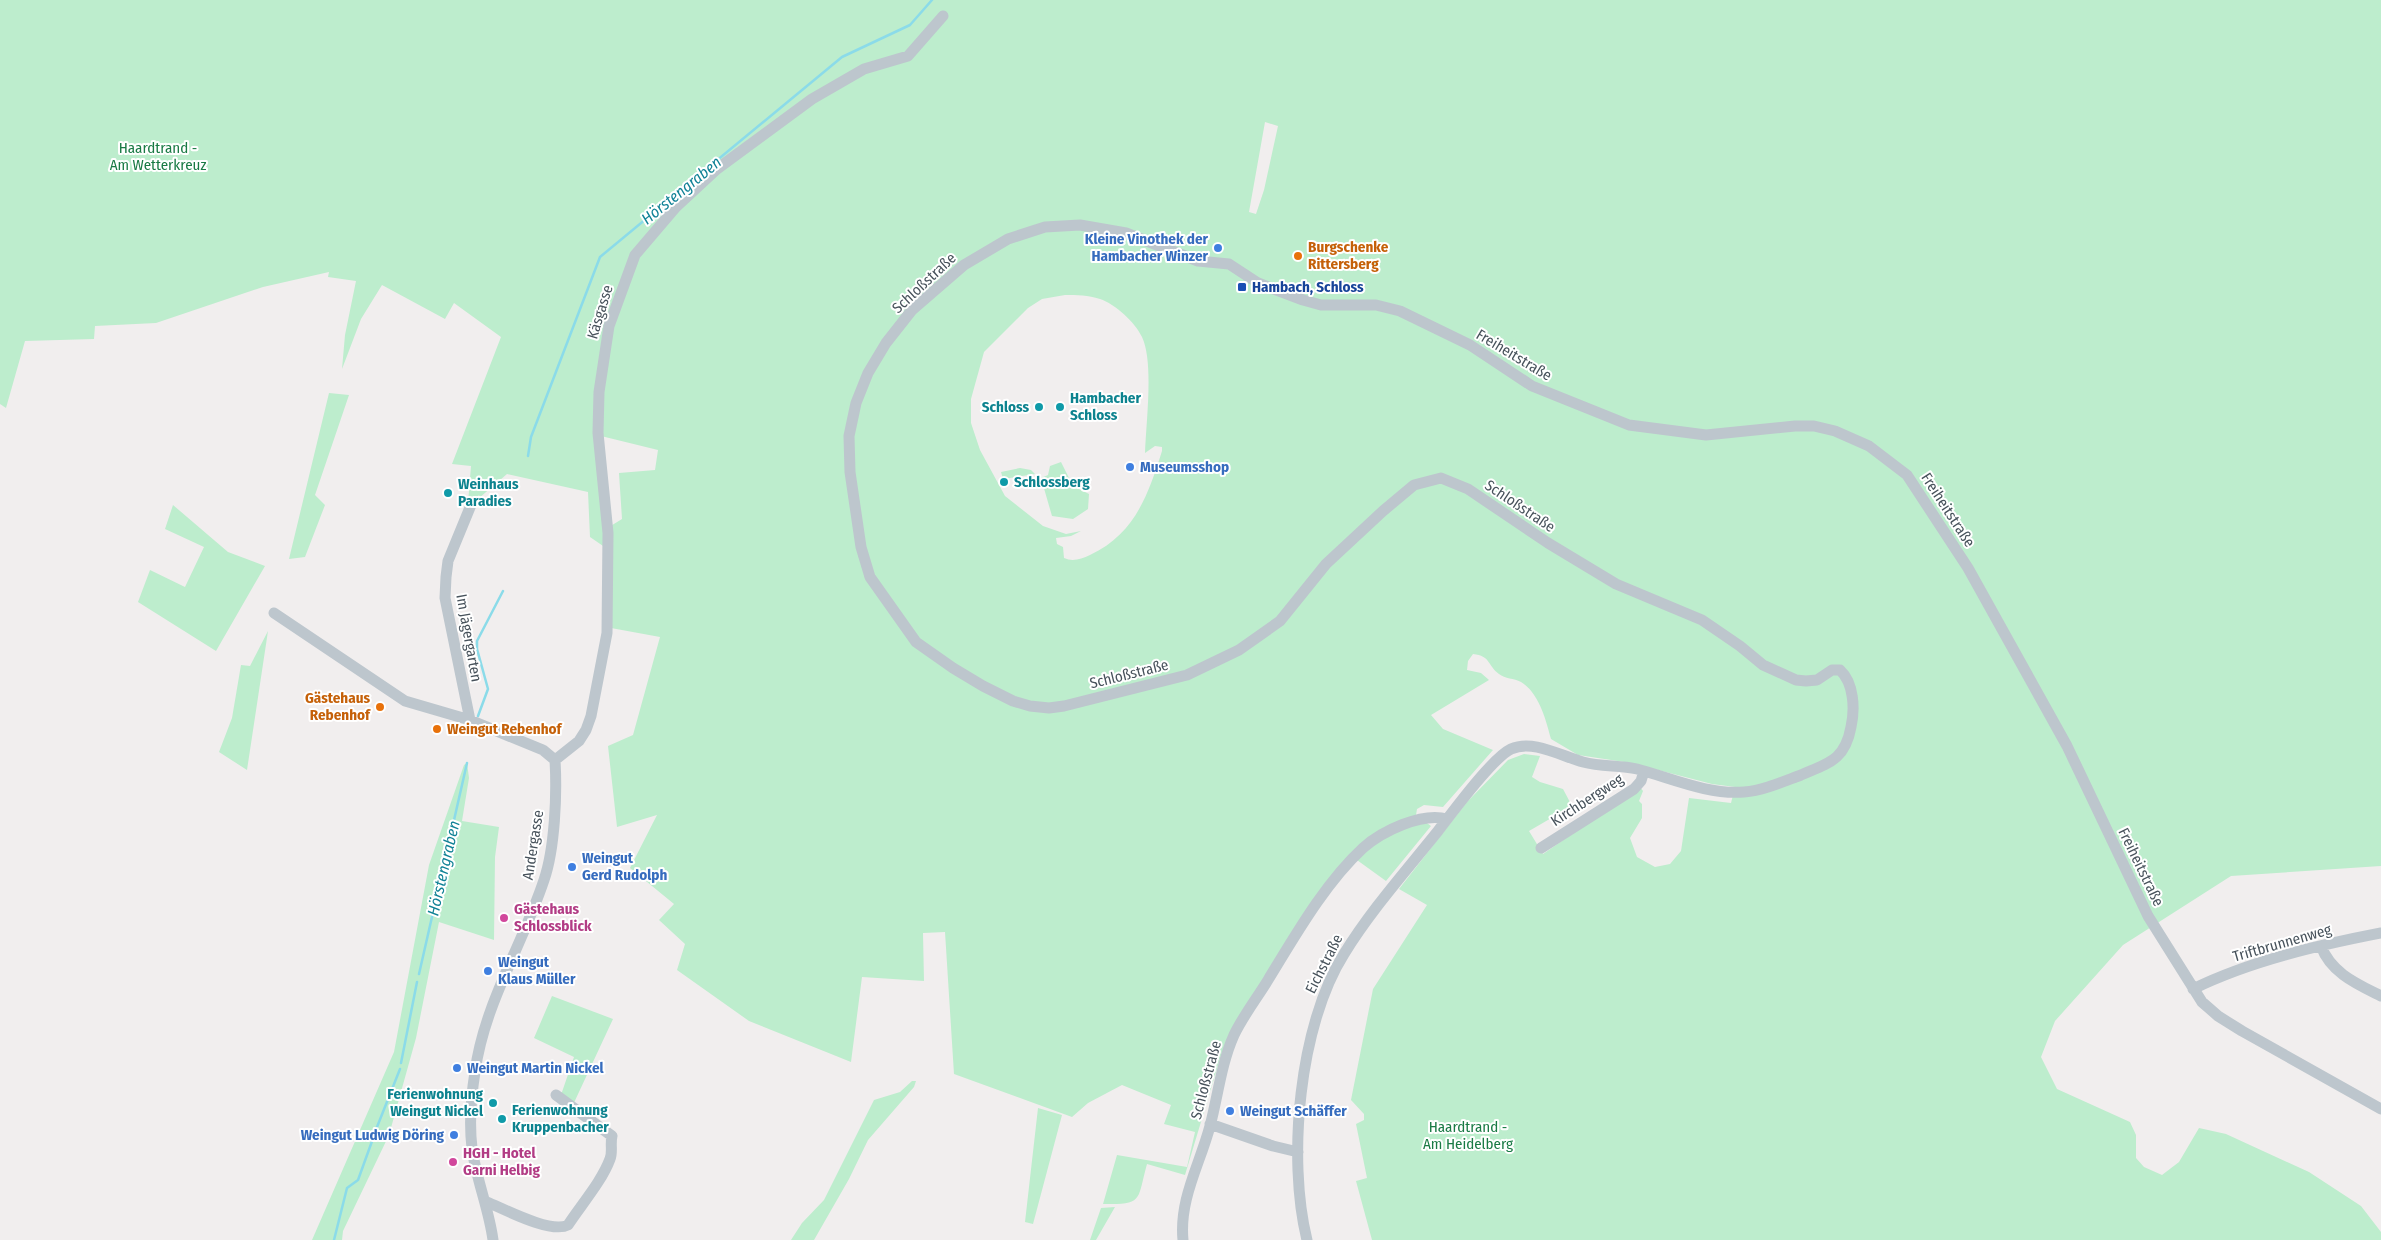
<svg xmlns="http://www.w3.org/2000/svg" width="2381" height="1240" viewBox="0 0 2381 1240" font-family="'Fira Sans Condensed',sans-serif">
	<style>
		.green { fill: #bdedcd; fill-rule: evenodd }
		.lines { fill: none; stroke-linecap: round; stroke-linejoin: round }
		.stream { stroke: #8bdbe9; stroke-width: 2.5 }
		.minor { stroke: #bdc6cd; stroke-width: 11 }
		.shop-dot { fill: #3f7fe0; stroke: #fff; stroke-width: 2 }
		.food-dot { fill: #e8710a; stroke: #fff; stroke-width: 2 }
		.transit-dot { fill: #1a4fb4; stroke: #fff; stroke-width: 2 }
		.culture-dot { fill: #0f9aa8; stroke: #fff; stroke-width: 2 }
		.hotel-dot { fill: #d1479c; stroke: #fff; stroke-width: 2 }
		.labels { text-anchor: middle; stroke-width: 4; stroke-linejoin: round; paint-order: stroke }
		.park-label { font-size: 15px; fill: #197a44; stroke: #fff }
		.shop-label { font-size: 15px; font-weight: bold; fill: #366cbe; stroke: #fff; text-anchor: start }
		.food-label { font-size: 15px; font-weight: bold; fill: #c56008; stroke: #fff; text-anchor: start }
		.street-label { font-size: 15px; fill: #47525b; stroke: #fff }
		.transit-label { font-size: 15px; font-weight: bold; fill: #164399; stroke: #fff; text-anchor: start }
		.culture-label { font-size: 15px; font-weight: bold; fill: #0d838f; stroke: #fff; text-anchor: start }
		.hotel-label { font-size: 15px; font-weight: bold; fill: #b23c85; stroke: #fff; text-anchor: start }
		.water-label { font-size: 16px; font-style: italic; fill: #108296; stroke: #fff }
	</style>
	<rect width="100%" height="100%" fill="#f1eeee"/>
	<path class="green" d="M0 0H2381V866L2231 876 2123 945 2055 1021 2041 1057 2057 1089 2130 1122 2136 1135V1158L2144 1167 2162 1175 2179 1162 2199 1128 2226 1134 2309 1172 2361 1206 2381 1232V1240H1372L1356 1181 1367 1178 1356 1124 1364 1120V1114L1351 1100 1373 989 1427 905 1399 889 1467 802 1508 760 1524 754 1540 756 1532 777 1540 782 1563 789 1572 806 1529 831 1543 854 1640 787 1643 791 1639 801 1642 804V818L1630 838 1637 857 1655 867 1670 864 1681 851 1689 798 1731 803 1735 787 1712 784 1631 763 1578 755 1551 739C1546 720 1539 693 1521 682 1514 678 1505 679 1499 674 1487 665 1491 656 1473 654L1468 661 1467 670 1481 673 1489 680 1431 715 1443 729 1493 750 1443 807 1424 805 1417 809 1416 815 1431 826 1386 881 1350 855 1222 1052 1185 1175 1147 1164C1137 1200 1144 1205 1103 1204L1117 1155 1187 1167 1195 1132 1164 1124 1171 1105 1122 1085 1088 1103 1072 1117 954 1074 945 932 923 933 924 981 862 977 851 1062 749 1021 677 970 685 944 659 920 674 904 630 868 657 815 617 827 608 746 633 735 660 637 611 628 609 527 622 519 619 473 655 470 658 450 601 436 598 371 606 548 590 537 588 492 507 474 471 505 468 503 471 466 452 464 501 337 454 303 445 319 382 285 361 319 342 369 345 335 356 281 328 277 329 272 263 287 156 323 95 326 94 339 25 341 6 408 0 404ZM1265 122 1278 126 1264 190 1256 214 1249 212ZM1065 295C1077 295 1088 295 1100 299 1115 304 1135 322 1142 337 1154 362 1146 423 1145 453L1155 446 1162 447V451C1148 495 1135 534 1090 555 1081 559 1073 562 1064 558L1063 547 1057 544 1056 538 1071 536 1081 531 1066 534 1043 526 1005 496 980 450 971 423V399L984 352 1028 308 1042 299Z
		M329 393 349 395 315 495 325 505 305 557 289 559Z
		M1061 462 1073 486 1089 494 1088 509 1073 519 1052 516 1041 478 1048 475 1050 466Z
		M1020 468 1031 470 1035 474 1003 479 1001 472Z
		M173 505 228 552 265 566 216 651 138 602 150 570 185 587 204 547 165 529Z
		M268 631 247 770 219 752 232 718 241 665 250 666Z
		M467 763 469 778 462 821 499 827 495 857 494 940 439 922 416 1038 389 1135 343 1231 342 1240H312L394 1052 429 865 464 765Z
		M552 996 613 1019 572 1107 556 1097 562 1092 574 1057 534 1038Z
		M912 1081H916L914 1087 868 1140 849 1179 814 1240H791L802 1223 824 1200 874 1100 900 1092Z
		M1038 1108 1062 1115 1033 1224 1025 1222Z
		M1115 1207 1096 1240H1090L1101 1208Z"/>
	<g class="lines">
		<path class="stream" d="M528 456 531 437 600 257 842 57 910 25 932 0
			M478 716 488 689 477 649V641L503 591
			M419 974 467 763
			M401 1063 417 982
			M377 1127 400 1069
			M334 1240 347 1188 358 1180 375 1133"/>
		<path class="minor" d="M274 613 405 701 470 720 543 750 555 760C557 794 555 848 544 880 523 944 484 1004 475 1072 471 1097 469 1123 472 1148 476 1179 489 1209 493 1240
			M470 720 445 598 446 577 448 561 471 505
			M555 760 579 741 586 730 591 716 607 633 608 533 598 433 599 392 609 326 635 255 676 207 717 169 812 99 864 69 908 56 943 16
			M1541 848 1634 789 1641 781 1644 771
			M2321 946C2331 973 2357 984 2381 996
			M2193 989C2250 961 2319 945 2381 933
			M1210 1124 1273 1146 1298 1152
			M487 1202C504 1209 551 1234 568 1225 581 1205 602 1181 610 1159 613 1152 610 1144 612 1136L556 1095
			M1183 1240C1179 1199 1200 1164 1210 1126 1218 1096 1221 1064 1234 1035 1243 1016 1257 998 1268 980 1295 936 1325 883 1363 848 1382 831 1422 812 1447 819
			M1307 1240C1287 1159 1299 1025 1344 954 1371 910 1406 871 1438 831 1452 813 1492 758 1511 749 1533 739 1561 756 1583 762 1601 767 1619 765 1637 769 1671 778 1708 795 1744 792 1764 790 1782 782 1801 775 1829 763 1845 760 1851 727 1855 709 1854 683 1840 670H1832L1817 680 1806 681 1796 680 1763 665 1740 646 1702 620 1616 584 1548 543 1468 489 1441 478 1414 485 1383 511 1326 564 1280 621 1239 650 1187 675 1064 706 1049 708 1030 706 1013 701 983 686 953 668 916 642 870 577 861 547 850 472 849 436 856 403 868 373 886 343 912 310 964 265 1008 239 1045 227 1080 225 1126 233 1198 261 1229 264 1258 283 1303 300 1321 305H1376L1400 311 1470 345 1532 386 1629 425 1706 435 1795 426H1814L1835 431 1869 446 1907 475 1968 568 2067 746 2148 916 2202 1002 2218 1016 2242 1031 2381 1109"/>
	</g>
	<g class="shop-dot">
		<circle cx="1218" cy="248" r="5"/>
		<circle cx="1130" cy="467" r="5"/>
		<circle cx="572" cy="867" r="5"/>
		<circle cx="488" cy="971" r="5"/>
		<circle cx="457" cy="1068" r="5"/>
		<circle cx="1230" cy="1111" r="5"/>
		<circle cx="454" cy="1135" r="5"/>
	</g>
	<g class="food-dot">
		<circle cx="1298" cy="256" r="5"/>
		<circle cx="380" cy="707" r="5"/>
		<circle cx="437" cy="729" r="5"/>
	</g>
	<rect class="transit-dot" x="1237" y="282" width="10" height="10" rx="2.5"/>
	<g class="culture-dot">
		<circle cx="1039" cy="407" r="5"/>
		<circle cx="1060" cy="407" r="5"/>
		<circle cx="1004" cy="482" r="5"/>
		<circle cx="448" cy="493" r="5"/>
		<circle cx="493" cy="1103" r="5"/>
		<circle cx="502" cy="1119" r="5"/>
	</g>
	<g class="hotel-dot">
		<circle cx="504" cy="918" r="5"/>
		<circle cx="453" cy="1162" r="5"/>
	</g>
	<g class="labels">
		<g class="park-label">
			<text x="158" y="153">Haardtrand -<tspan x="158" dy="17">Am Wetterkreuz</tspan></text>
			<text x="1468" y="1132">Haardtrand -<tspan x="1468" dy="17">Am Heidelberg</tspan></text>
		</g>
		<g class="shop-label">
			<text x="1208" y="244" text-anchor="end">Kleine Vinothek der<tspan x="1208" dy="17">Hambacher Winzer</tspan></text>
			<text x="1140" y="472">Museumsshop</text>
			<text x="582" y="863">Weingut<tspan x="582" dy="17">Gerd Rudolph</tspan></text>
			<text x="498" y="967">Weingut<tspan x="498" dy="17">Klaus Müller</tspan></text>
			<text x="467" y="1073">Weingut Martin Nickel</text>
			<text x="1240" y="1116">Weingut Schäffer</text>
			<text x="444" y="1140" text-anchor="end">Weingut Ludwig Döring</text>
		</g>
		<g class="food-label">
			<text x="1308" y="252">Burgschenke<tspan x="1308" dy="17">Rittersberg</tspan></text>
			<text x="370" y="703" text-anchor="end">Gästehaus<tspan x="370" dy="17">Rebenhof</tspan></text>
			<text x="447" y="734">Weingut Rebenhof</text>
		</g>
		<g class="street-label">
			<text transform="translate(924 283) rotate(-43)" y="5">Schloßstraße</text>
			<text transform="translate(600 312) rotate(-73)" y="5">Käsgasse</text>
			<text transform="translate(1514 355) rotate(31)" y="5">Freiheitstraße</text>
			<text transform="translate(1520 506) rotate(34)" y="5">Schloßstraße</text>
			<text transform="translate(1948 510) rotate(57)" y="5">Freiheitstraße</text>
			<text transform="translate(469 638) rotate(80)" y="5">Im Jägergarten</text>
			<text transform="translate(1129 674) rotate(-14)" y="5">Schloßstraße</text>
			<text transform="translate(1587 800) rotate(-33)" y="5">Kirchbergweg</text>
			<text transform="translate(533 845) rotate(-81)" y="5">Andergasse</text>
			<text transform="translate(2141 867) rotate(64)" y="5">Freiheitstraße</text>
			<text transform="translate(2282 943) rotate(-16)" y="5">Triftbrunnenweg</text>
			<text transform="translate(1324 964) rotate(-63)" y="5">Eichstraße</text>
			<text transform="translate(1206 1080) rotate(-75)" y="5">Schloßstraße</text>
		</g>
		<g class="transit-label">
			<text x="1252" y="292">Hambach, Schloss</text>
		</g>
		<g class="culture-label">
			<text x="1070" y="403">Hambacher<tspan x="1070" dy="17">Schloss</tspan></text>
			<text x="1029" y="412" text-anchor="end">Schloss</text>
			<text x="1014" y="487">Schlossberg</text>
			<text x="458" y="489">Weinhaus<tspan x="458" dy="17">Paradies</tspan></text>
			<text x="483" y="1099" text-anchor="end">Ferienwohnung<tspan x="483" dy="17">Weingut Nickel</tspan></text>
			<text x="512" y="1115">Ferienwohnung<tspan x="512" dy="17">Kruppenbacher</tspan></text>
		</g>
		<g class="hotel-label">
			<text x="514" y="914">Gästehaus<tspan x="514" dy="17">Schlossblick</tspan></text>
			<text x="463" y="1158">HGH - Hotel<tspan x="463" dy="17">Garni Helbig</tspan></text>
		</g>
		<g class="water-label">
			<text transform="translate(681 190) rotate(-39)" y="6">Hörstengraben</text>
			<text transform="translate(443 868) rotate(-77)" y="6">Hörstengraben</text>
		</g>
	</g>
</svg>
